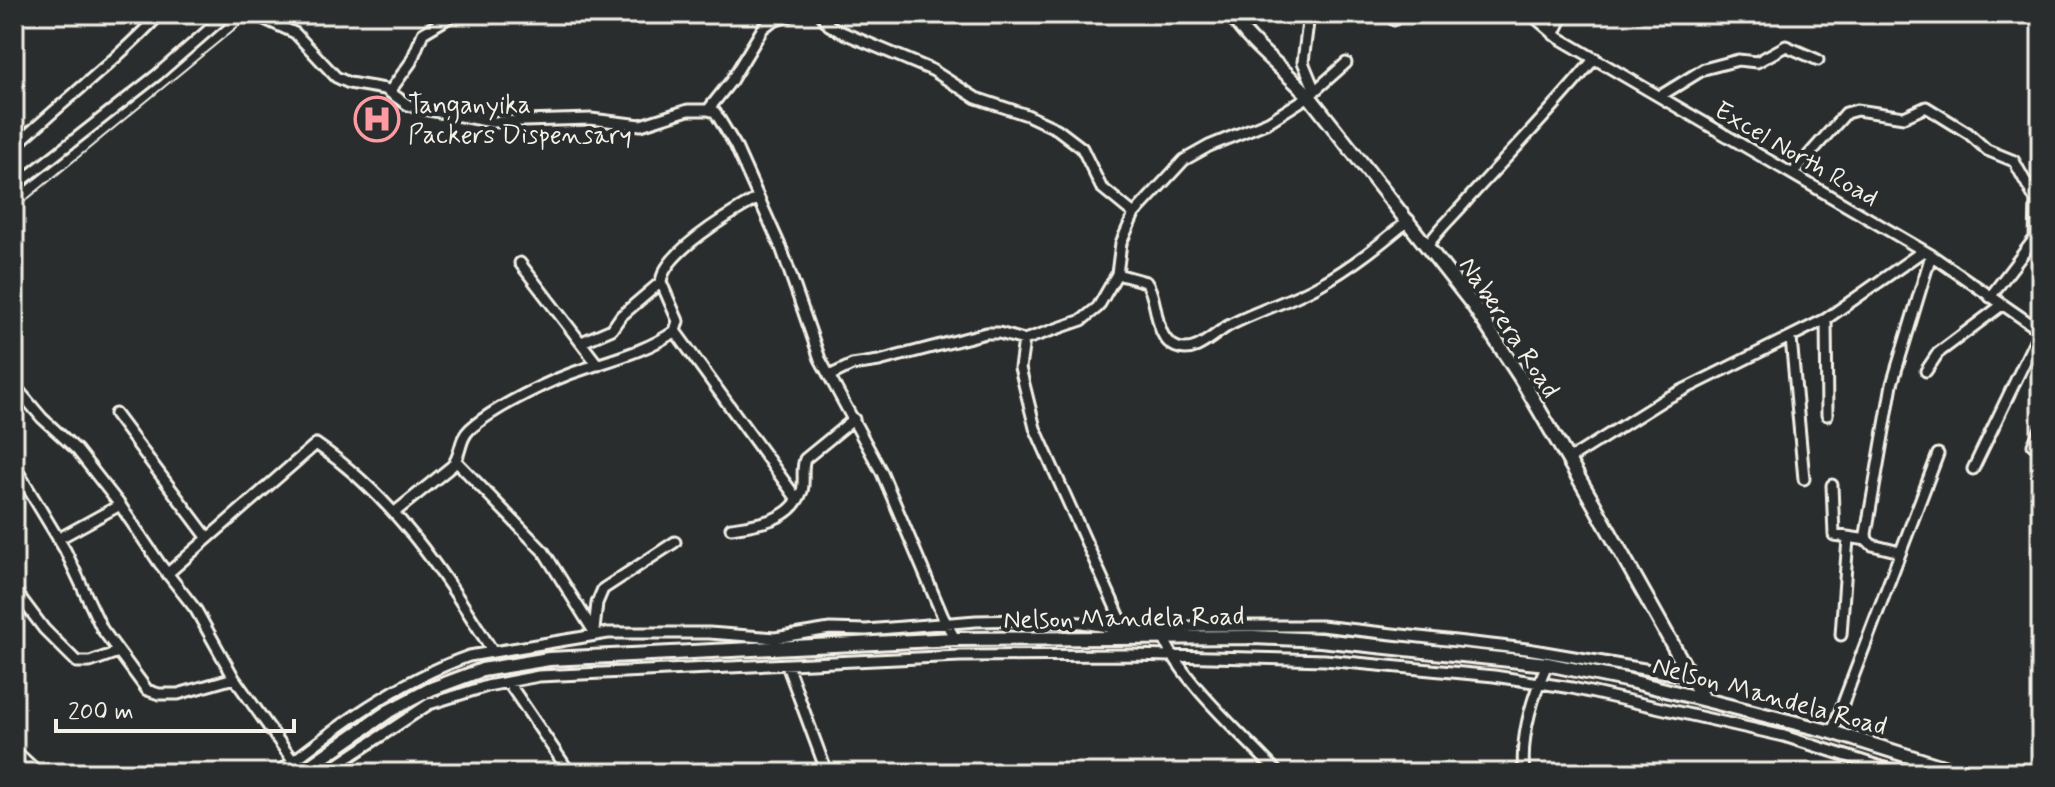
<svg xmlns="http://www.w3.org/2000/svg" width="2055" height="787" viewBox="0 0 2055 787" font-family="Mynerve,sans-serif">
	<style>
		.lines { fill: none; stroke-linecap: round; stroke-linejoin: round }
		.street-casing { stroke: #f4f1e8; stroke-width: 15 }
		.secondary-casing { stroke: #f4f1e8; stroke-width: 18 }
		.street { stroke: #2a2d2e; stroke-width: 9 }
		.secondary { stroke: #2a2d2e; stroke-width: 12 }
		.rail { stroke: #f4f1e8; stroke-width: 2 }
		.labels { text-anchor: middle; stroke-width: 8; stroke-linejoin: round; paint-order: stroke }
		.poi-label { font-size: 26px; fill: #f4f1e8; stroke: #2a2d2e; text-anchor: start }
		.street-label { font-size: 26px; fill: #f4f1e8; stroke: #2a2d2e }
	</style>
	<rect width="100%" height="100%" fill="#2a2d2e"/>
	<filter id="ink" filterUnits="userSpaceOnUse"><feTurbulence type="fractalNoise" baseFrequency=".0125" numOctaves="2"/><feDisplacementMap in="SourceGraphic" scale="16" xChannelSelector="R" yChannelSelector="G"/><feConvolveMatrix kernelMatrix="1 2 1 2 8 2 1 2 1" color-interpolation-filters="sRGB"/></filter>
	<g filter="url(#ink)">
		<g class="lines">
			<g class="street-casing">
				<path id="street" d="M253 14 295 33 336 77 349 83 385 89 408 105 417 108 492 122 591 119 641 125 688 110H708L715 112 735 145 782 250 820 359 882 473 943 617 955 639
					M821 14 829 25 839 31 932 70 976 98 1027 115 1057 129 1082 148 1101 187 1134 214
					M1309 14 1303 62 1315 91
					M1531 14 1559 38 1931 255 2041 331
					M1394 20 1399 14
					M1554 35 1564 14
					M390 91 411 62 423 33 455 14
					M1660 96 1704 69 1738 60 1757 62 1786 46 1818 60
					M708 110 731 81 763 28 771 22 795 14
					M14 147C62 102 115 62 160 14
					M1792 174 1846 113 1857 110 1904 117 1926 107 1968 133 1987 150 2014 161 2036 201 2035 238 1990 297
					M14 187 157 75 227 14
					M1428 245C1441 226 1455 215 1469 198 1511 152 1555 107 1595 58
					M520 263 598 365
					M1117 274 1146 282C1159 299 1153 338 1176 347 1196 356 1214 333 1230 325 1259 310 1291 301 1319 285 1352 267 1380 244 1409 220
					M1826 319 1827 415
					M675 331 797 499
					M1791 338 1804 479
					M582 342 612 329 621 316 661 282
					M1926 371 1938 353 2002 305
					M829 376 852 365 879 361 986 333H999L1024 340
					M14 385 42 418 77 450 120 505 160 564 196 610 234 678 293 761
					M115 414 207 537
					M2033 445 2041 428
					M1568 460 1665 399 1826 319 1923 251
					M456 461 544 552 596 635
					M14 465 65 550 102 629 147 690 159 694H178L234 678
					M1973 469 2040 330
					M1832 485 1834 535 1867 540
					M395 512 452 466C462 455 458 440 470 429 495 407 552 379 584 369 614 359 649 350 675 331L678 321 661 282C664 252 733 212 758 198
					M731 528C758 524 791 521 802 491 805 481 801 470 805 459L854 419
					M58 539 120 505
					M1900 552 1872 545 1867 540 1866 534 1892 384 1931 255
					M167 574 316 444C394 497 444 573 493 652
					M14 589 44 629 77 662H90L118 652
					M594 630 597 603 603 589 675 542
					M1126 631 1035 428 1020 368 1024 340 1082 320 1098 307 1117 274 1121 243 1134 214 1184 160 1209 146 1268 122 1309 96 1346 63
					M1841 635 1848 538
					M1164 639C1185 685 1243 735 1278 773
					M787 665 827 773
					M508 682 570 773
					M1832 732 1938 454
					M14 750 39 773
					M278 773C338 726 396 682 469 656L608 633H709L775 638 830 629 866 630 976 621 1028 620 1082 623 1138 632 1201 626H1321L1527 649 1691 677
					M325 773 429 704 487 686 539 676 960 656 1131 655 1325 660 1494 676 1572 688 1784 736 1900 773
					M1524 773C1520 736 1532 698 1547 664"/>
			</g>
			<g class="secondary-casing">
				<path id="secondary" d="M1231 14C1251 47 1284 68 1309 96L1473 305 1520 377 1595 506 1703 699
					M300 773 389 711 431 689 482 670 549 659 955 639 1253 637 1320 640 1547 664 1630 681 1832 732 1962 773"/>
			</g>
			<use href="#street" class="street"/>
			<use href="#secondary" class="secondary"/>
			<path class="rail" d="M14 210 253 14"/>
		</g>
	</g>
	<defs>
		<g id="hospital-ring" transform="scale(2.3)"><circle r="9.5" fill="#2a2d2e" stroke="#ff9aa2" stroke-width="1.5"/><path d="M-5-5h3v3.5h4V-5h3V5h-3V1.5h-4V5h-3Z" fill="#ff9aa2"/></g>
	</defs>
	<g fill-rule="evenodd">
		<use href="#hospital-ring" x="377" y="119"/>
	</g>
	<g class="labels">
		<g class="poi-label">
			<text x="408" y="113">Tanganyika<tspan x="408" dy="30">Packers Dispensary</tspan></text>
		</g>
		<g class="street-label">
			<text transform="translate(1797 153) rotate(30)" y="9">Excel North Road</text>
			<text transform="translate(1510 327) rotate(57)" y="9">Naberera Road</text>
			<text transform="translate(1124 617) rotate(-1)" y="9">Nelson Mandela Road</text>
			<text transform="translate(1770 695) rotate(15)" y="9">Nelson Mandela Road</text>
		</g>
	</g>
	<rect width="2055" height="787" fill="none" stroke="#2a2d2e" stroke-width="48"/>
	<rect x="24" y="24" width="2007" height="739" fill="none" stroke="#f4f1e8" stroke-width="3" filter="url(#ink)"/>
	<path d="M56 719v12h238v-12" fill="none" stroke="#f4f1e8" stroke-width="4"/>
	<text x="68" y="719" font-size="24" fill="#f4f1e8" stroke="#2a2d2e" stroke-width="6" paint-order="stroke">200 m</text>
</svg>
